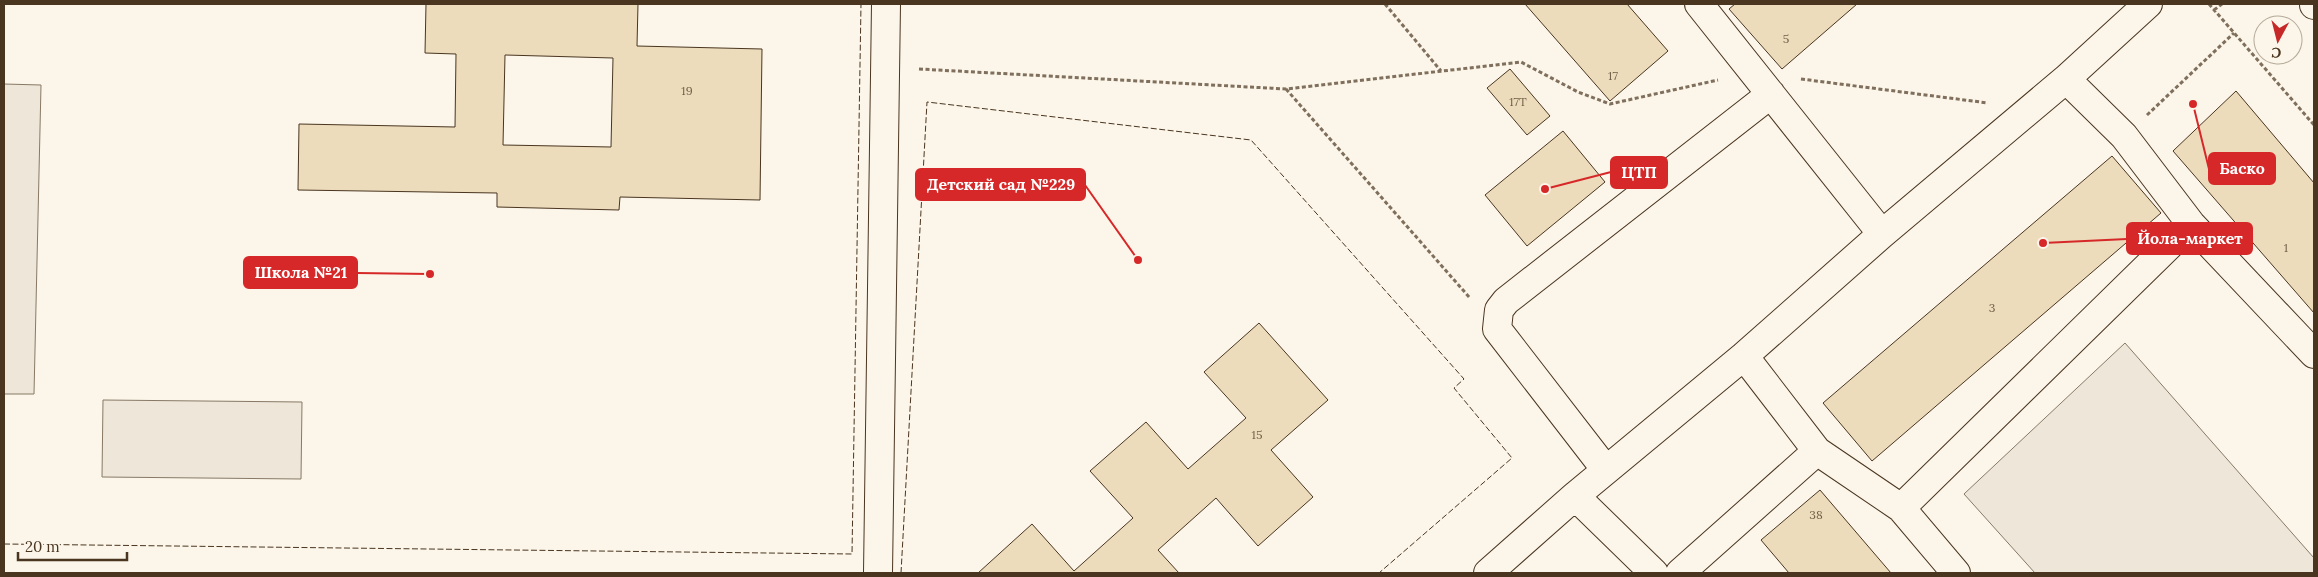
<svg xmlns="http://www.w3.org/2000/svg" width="2318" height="577" viewBox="0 0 2318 577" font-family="Lora,serif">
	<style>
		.green { fill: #ede6d9; stroke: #887966 }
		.building { fill: #ecdcbc; stroke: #4a3520; fill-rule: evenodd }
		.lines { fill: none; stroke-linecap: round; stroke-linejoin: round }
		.minor-casing { stroke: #4a3520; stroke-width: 30 }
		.major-casing { stroke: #4a3520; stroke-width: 30 }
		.path { stroke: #7f6f5c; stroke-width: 3; stroke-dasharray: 4 2.5; stroke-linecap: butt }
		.minor { stroke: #fbf6e9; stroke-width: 28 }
		.major { stroke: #fbf6e9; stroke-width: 28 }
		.fence { stroke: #4a3520; stroke-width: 1; stroke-dasharray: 6 2.5; stroke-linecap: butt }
		.labels { text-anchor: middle; stroke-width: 4; stroke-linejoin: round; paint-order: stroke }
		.number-label { font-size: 12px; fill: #725f47 }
		.leader { fill: none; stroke: #d62828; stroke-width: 2 }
		.callout-dot { fill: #d62828; stroke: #fbf6e9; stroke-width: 2 }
		.callout { fill: #d62828; stroke: #d62828; stroke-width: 2 }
		.callout-label { font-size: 16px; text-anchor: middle; font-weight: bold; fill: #fff }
	</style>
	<rect width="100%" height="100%" fill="#fbf6e9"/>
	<path class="green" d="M4 84 41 85 34 394H4Z
		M2125 343 2314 558V573H2035L1964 494Z
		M103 400 302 402 301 479 102 477Z"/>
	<path class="building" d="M426 4H638L637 46 762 49 760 200 620 197 619 210 497 207V193L298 190 299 124 455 127 456 54 425 53ZM505 55 613 58 611 147 503 145Z
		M1525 4H1627L1668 51 1610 101Z
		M1735 4H1857L1782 69 1729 9Z
		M1510 69 1550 116 1527 135 1487 88Z
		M2236 91 2314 183V313L2173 151Z
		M1563 131 1605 182 1527 246 1485 195Z
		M2112 156 2161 213 1872 461 1823 403Z
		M1259 323 1328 400 1271 450 1313 497 1258 546 1216 498 1158 550 1179 573H978L1032 524 1074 571 1133 518 1090 471 1146 422 1188 469 1246 418 1204 372Z
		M1820 490 1891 573H1789L1761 540Z"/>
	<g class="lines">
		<g class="minor-casing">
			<path id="minor" d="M1699 4 1882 234
				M2066 79 2124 136 2191 224 2314 354
				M1744 356 1817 451 1901 508
				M1606 470 1497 329 1499 310 1506 301 1771 94
				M1575 496 1654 573
				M878 573 886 4
				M1488 573 1575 496 1744 356 1882 234 2066 79 2148 4
				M1680 573 1817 451
				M1956 573 1901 508 2191 224"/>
		</g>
		<g class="major-casing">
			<path id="major" d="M2314 4V5"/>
		</g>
		<path class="path" d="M1385 4 1441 71
			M2209 4 2314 125
			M2214 10 2222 4
			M919 69 1286 89 1521 62 1578 92 1610 104 1718 80
			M1801 79 1988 103
			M1286 89 1470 298
			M2147 115 2234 33"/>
		<use href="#minor" class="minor"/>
		<use href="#major" class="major"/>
		<path class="fence" d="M4 544 852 554 861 4
			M901 573 927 102 1251 140 1464 379 1454 388 1512 458 1379 573"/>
	</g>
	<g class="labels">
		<g class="number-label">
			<text x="1786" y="43">5</text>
			<text x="1613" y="80">17</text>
			<text x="687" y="95">19</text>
			<text x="1518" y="106">17Т</text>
			<text x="2286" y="252">1</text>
			<text x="1992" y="312">3</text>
			<text x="1257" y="439">15</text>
			<text x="1816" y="519">38</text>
		</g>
	</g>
	<path class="leader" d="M2193 104L2209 169M1545 189L1611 172M1138 260L1085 185M2043 243L2127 239M430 274L357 273"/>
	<g class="callout-dot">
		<circle cx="2193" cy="104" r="5"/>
		<circle cx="1545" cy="189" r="5"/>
		<circle cx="1138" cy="260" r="5"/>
		<circle cx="2043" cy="243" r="5"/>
		<circle cx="430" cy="274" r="5"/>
	</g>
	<g class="callout">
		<rect x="2209" y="153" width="66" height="31" rx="5"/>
		<rect x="1611" y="157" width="56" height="31" rx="5"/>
		<rect x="916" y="169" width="169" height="31" rx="5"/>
		<rect x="2127" y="223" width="125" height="31" rx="5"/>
		<rect x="244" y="257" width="113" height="31" rx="5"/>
	</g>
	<g class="callout-label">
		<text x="2242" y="174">Баско</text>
		<text x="1639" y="178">ЦТП</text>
		<text x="1001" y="190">Детский сад №229</text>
		<text x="2190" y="244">Йола-маркет</text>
		<text x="301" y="278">Школа №21</text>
	</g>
	<rect width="2318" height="577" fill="none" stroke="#4a3520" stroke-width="10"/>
	<g transform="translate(2278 40) rotate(187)"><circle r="24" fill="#fbf6e9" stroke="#b4a999"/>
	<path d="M0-4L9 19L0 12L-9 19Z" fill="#c62828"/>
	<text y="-8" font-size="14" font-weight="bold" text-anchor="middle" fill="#4a3520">С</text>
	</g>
	<path d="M18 552v8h109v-8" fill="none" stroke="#4a3520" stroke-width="2.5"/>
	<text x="25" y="552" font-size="15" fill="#4a3520" stroke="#fbf6e9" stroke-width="4" paint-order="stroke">20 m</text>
</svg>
